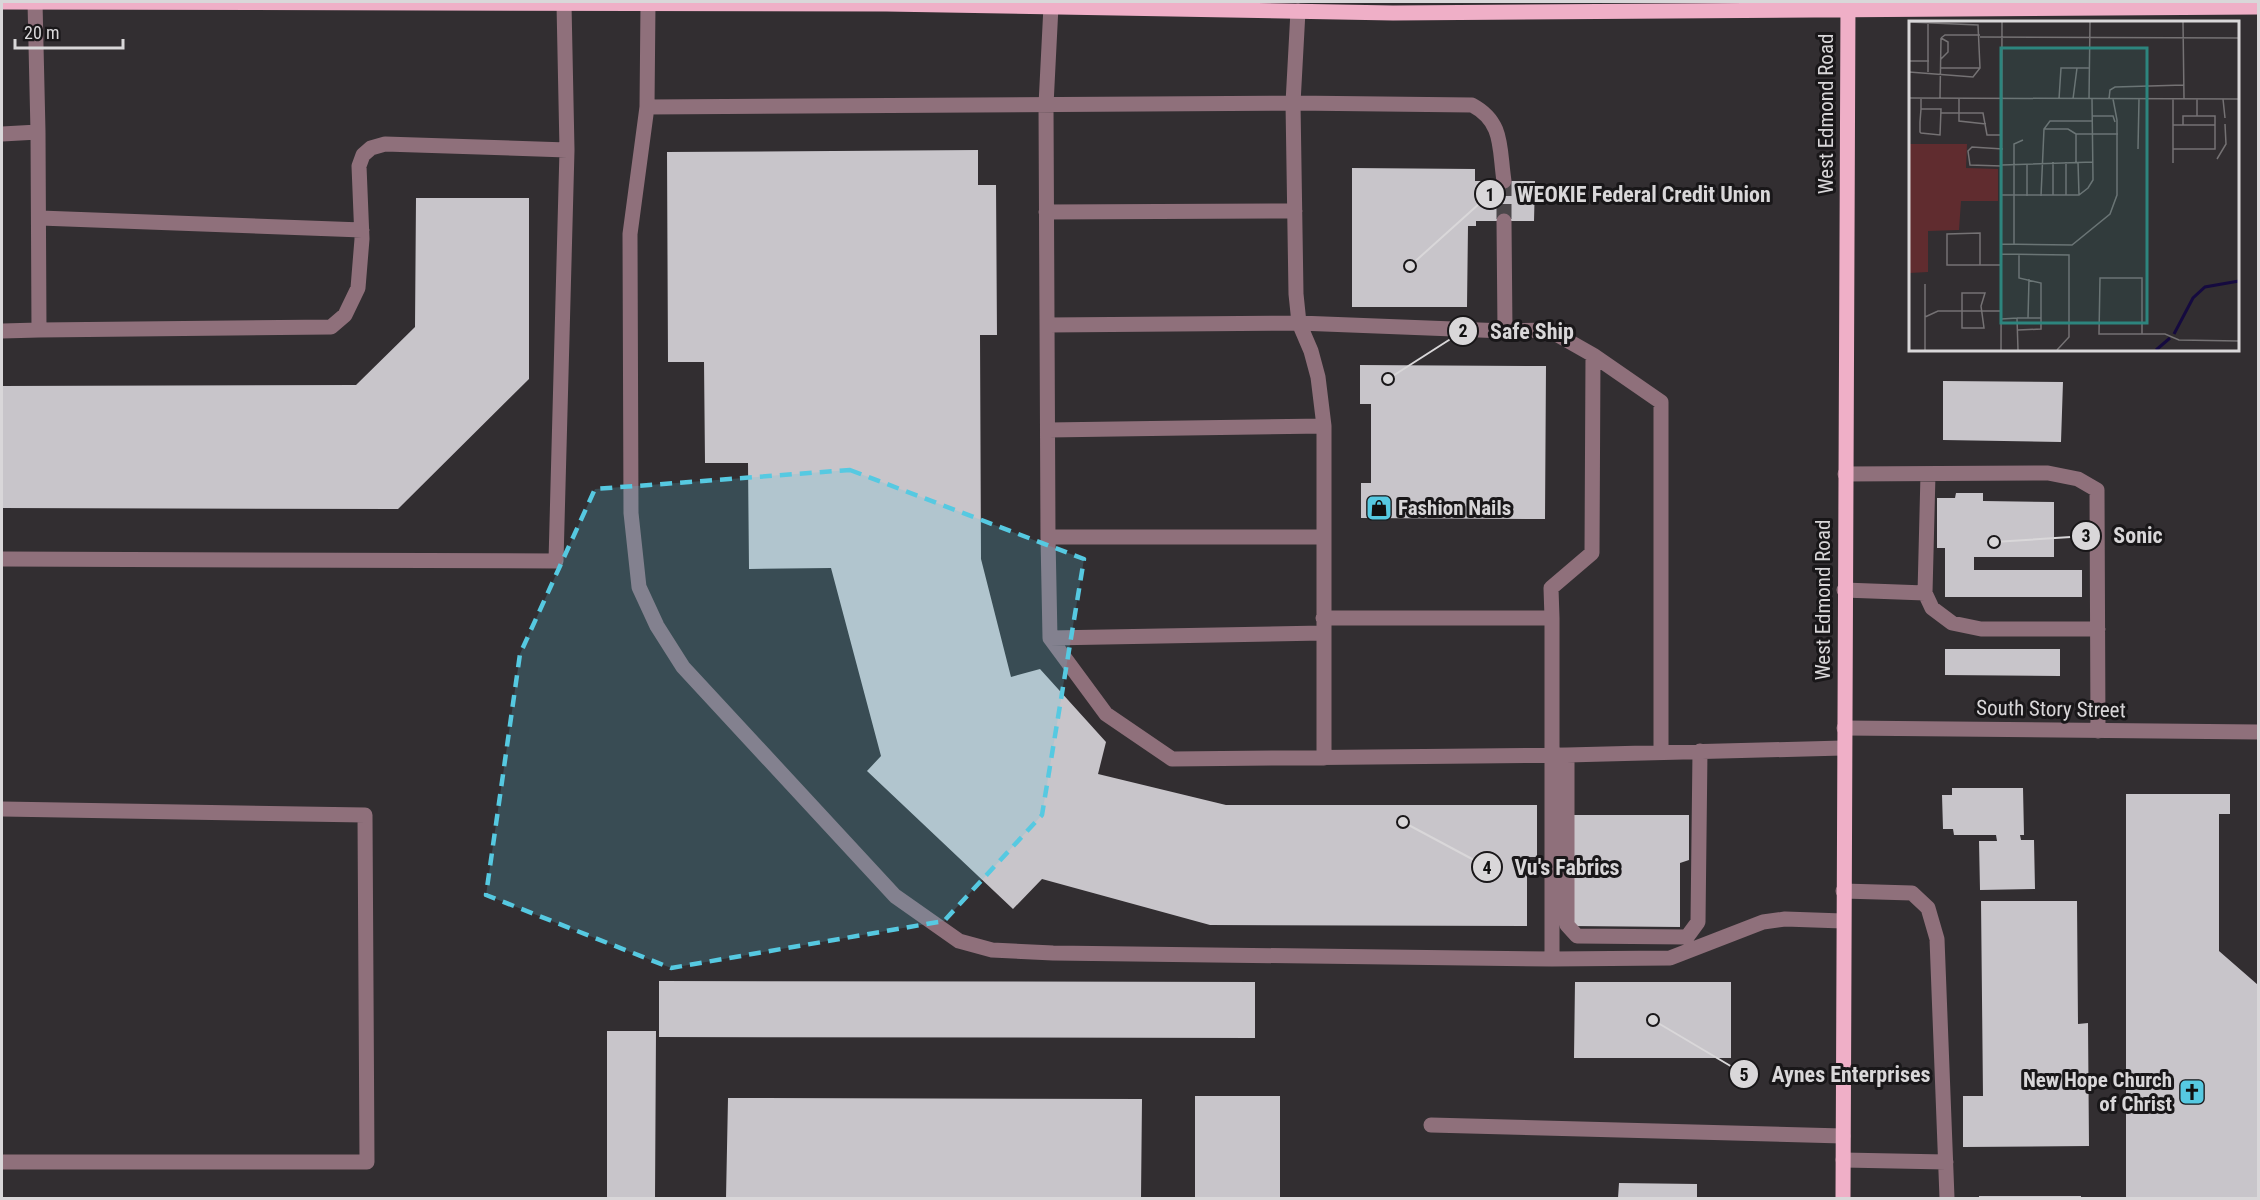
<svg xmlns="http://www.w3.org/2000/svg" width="2260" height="1200" viewBox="0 0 2260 1200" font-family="'Roboto Condensed',sans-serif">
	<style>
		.building { fill: #c8c5ca }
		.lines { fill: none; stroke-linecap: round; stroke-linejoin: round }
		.minor-tunnel { stroke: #4b474a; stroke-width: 15; stroke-dasharray: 15 8; stroke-linecap: butt }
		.minor { stroke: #8f707b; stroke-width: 15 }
		.major { stroke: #efafc7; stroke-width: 15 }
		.marked { fill: #56c9e1; fill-opacity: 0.2; stroke: #56c9e1; stroke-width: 4.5; stroke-dasharray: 12 8; stroke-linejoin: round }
		.labels { text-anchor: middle; stroke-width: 6; stroke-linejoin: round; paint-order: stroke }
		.street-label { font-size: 21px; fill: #d9d7d9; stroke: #191719 }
		.poi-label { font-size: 21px; font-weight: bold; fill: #d9d7d9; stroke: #191719; text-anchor: start }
		.inset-river { fill: none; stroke: #150a3f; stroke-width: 3 }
		.inset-road { fill: none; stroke: #757274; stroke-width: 1.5 }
		.view { fill: #2d857e; fill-opacity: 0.15; stroke: #2d857e; stroke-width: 3 }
		.inset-edge { fill: none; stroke: #d9d7d9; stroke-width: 3 }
		.leader { fill: none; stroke: #d9d7d9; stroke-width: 2 }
		.callout-dot { fill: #d9d7d9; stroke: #191719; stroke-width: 2 }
		.mark-label { font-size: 18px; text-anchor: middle; font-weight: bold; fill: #111 }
		.callout-label { font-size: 22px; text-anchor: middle; font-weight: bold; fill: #d9d7d9; stroke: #191719; stroke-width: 6; stroke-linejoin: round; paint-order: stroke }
	</style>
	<rect width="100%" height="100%" fill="#322e31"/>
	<path class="building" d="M978 150V185H996L997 335H980L981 559 1011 677 1040 669 1106 742 1098 774 1226 805H1537V857H1527V926L1210 925 1042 879 1013 909 867 771 881 756 831 568 749 569 748 463H705L704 362H668L667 152Z
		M1352 168 1475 169V181H1535L1534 221H1476V226H1468L1467 307H1352Z
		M416 198H529V379L398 509 2 508V386L356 385 415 327Z
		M1360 365 1546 366 1545 519 1361 518V483H1371V404H1360Z
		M1943 381 2063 382 2061 442 1943 440Z
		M1956 493H1983V501L2054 502V557H1974V570H2082V597H1945V548H1937V498H1955Z
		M1945 649H2060V676L1945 675Z
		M1952 788H2023L2024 835H2020L2021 840H2034L2035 889 1980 890 1979 841H1997L1996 835H1954L1953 829H1943L1942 795H1952Z
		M2126 794H2230V814H2219V951L2258 985V1198H2126Z
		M1572 815H1689V860L1680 863V927L1571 926Z
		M1981 901H2077L2078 1024 2088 1023 2089 1146 1963 1147V1096H1983Z
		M659 981 1255 982V1038L659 1037Z
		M1575 982H1731V1058H1574Z
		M607 1031H656L655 1198H607Z
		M1195 1096H1280V1198H1195Z
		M728 1098 1142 1099 1141 1198H726Z
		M1619 1183 1697 1184V1198H1618Z
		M1979 1196H2081V1198H1979Z"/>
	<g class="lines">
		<path class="minor-tunnel" d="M1504 181V221"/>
		<path class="minor" d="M648 4 647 107 630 234 631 513 639 587 657 626 683 667 895 896 959 941 992 950 1053 953 1552 959 1670 958 1763 922 1785 919 1843 921
			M1051 6 1046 105 1048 537 1050 638 1106 714 1172 759 1567 755 1843 748
			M1298 11 1293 103 1296 294 1299 323 1311 351 1318 377 1324 426V758
			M647 107 1293 103 1472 105C1504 122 1499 148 1504 181
			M38 132 39 330 331 327 345 315 358 288 362 239 359 166 363 155 371 148 385 144 567 150
			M2 134 38 132 35 2
			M1046 212 1295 211
			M40 218 362 230
			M1504 221 1505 331
			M1047 325 1299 323 1505 331 1549 330 1593 355 1661 402V752
			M2 331 39 330
			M1048 430 1324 426
			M1845 474 2048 473 2078 479 2097 490 2098 731
			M1048 537H1323
			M2 559 556 561 567 150 564 4
			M1844 590 1925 593 1932 608 1952 623 1981 629H2098
			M1925 593 1928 474
			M1323 618H1552V959
			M1552 618 1551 588 1592 553 1593 355
			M1050 638 1323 633
			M1844 728 2258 732
			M1567 755V925L1577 936 1687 937 1698 922 1700 751
			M2 809 365 815 367 1162H2
			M1843 891 1912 893 1928 908 1937 939 1947 1198
			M1431 1125 1843 1136
			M1843 1160 1946 1162"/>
		<path class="major" d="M2 2 886 4 1393 13 2258 7
			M1843 1198 1848 2"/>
	</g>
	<path class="marked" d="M850 470 1084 559 1042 815 944 921 671 968 486 895 520 654 595 489Z"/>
	<defs>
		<g id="shop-square" transform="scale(1.35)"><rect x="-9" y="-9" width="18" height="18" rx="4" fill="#56c9e1" stroke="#191719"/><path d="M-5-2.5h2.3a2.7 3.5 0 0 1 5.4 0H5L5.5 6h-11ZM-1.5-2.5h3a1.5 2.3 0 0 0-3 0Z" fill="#111"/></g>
		<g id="church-square" transform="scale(1.35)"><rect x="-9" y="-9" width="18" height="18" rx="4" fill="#56c9e1" stroke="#191719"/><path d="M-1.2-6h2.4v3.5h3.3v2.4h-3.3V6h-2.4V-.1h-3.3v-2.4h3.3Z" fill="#111"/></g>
	</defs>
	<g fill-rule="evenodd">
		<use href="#shop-square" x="1379" y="508"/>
		<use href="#church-square" x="2192" y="1092"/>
	</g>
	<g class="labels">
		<g class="street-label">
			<text transform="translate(1826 114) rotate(-90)" y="7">West Edmond Road</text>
			<text transform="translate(1823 600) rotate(-90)" y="7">West Edmond Road</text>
			<text transform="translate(2051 709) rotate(1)" y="7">South Story Street</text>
		</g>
		<g class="poi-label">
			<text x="1398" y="515">Fashion Nails</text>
			<text x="2172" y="1087" text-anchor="end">New Hope Church<tspan x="2172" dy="24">of Christ</tspan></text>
		</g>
	</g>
	<g transform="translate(1909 21)">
		<rect width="330" height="330" fill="#322e31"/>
		<path d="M0 123H58L57 147 89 148V180H52L50 209 19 210V251L0 252Z" fill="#602c2f"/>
		<path class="inset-river" d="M265 313 284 277 296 266 330 260M247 329 261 317"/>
		<path class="inset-road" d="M0 1 69 4 71 47 64 56 0 51M274 1 275 78M19 3V51M71 16 330 17M32 17 36 14H71M32 38 39 31V21L32 17M0 40H20M32 47H71M0 77 330 78M31 77 32 17M50 77V100L77 103M150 78 152 47H181M164 78 168 47M180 78 181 1M200 78 201 69 206 66 275 64M314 78 316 97M12 88H32L31 114 12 112 11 111V101L12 88V77M32 92H74L78 114H93M183 95H204L206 101M264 104H306V95H288V78M274 104V95H288M135 108H159L167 113M229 128 230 78M264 128H306V104M308 138 317 123 316 103M144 141V174M157 141V174M167 141V113H209M169 141 170 174M264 142V78M93 144 184 141M118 144V175M93 145 61 144 59 130 63 126 94 128M93 174H170L179 167 184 159 183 78M132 175 135 108 141 100H183M92 223 163 224 201 193 208 174V99L204 78M105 223V123L114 119M92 233 160 234V316L148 329M71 244H38V213L71 212V244H92M16 263V329M53 272H76L72 285 75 307H53ZM16 296 29 290H92M108 297H132V262L110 257V233M119 297 120 258M92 298 108 297 109 329M109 309 132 308V297M233 313V257H191L190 313H256L270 319 330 320M92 329 93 1"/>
		<path class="view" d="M92 27H238V302H92Z"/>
		<rect width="330" height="330" class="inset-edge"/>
	</g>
	<path class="leader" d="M1410 266L1490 194M1388 379L1463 331M1994 542L2086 536M1403 822L1487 867M1653 1020L1744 1074"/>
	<g class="callout-dot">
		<circle cx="1410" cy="266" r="6"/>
		<circle cx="1388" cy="379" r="6"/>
		<circle cx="1994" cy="542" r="6"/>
		<circle cx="1403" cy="822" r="6"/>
		<circle cx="1653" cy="1020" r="6"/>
		<circle cx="1490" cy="194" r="15"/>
		<circle cx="1463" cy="331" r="15"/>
		<circle cx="2086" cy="536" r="15"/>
		<circle cx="1487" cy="867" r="15"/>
		<circle cx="1744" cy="1074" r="15"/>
	</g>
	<g class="mark-label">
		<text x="1490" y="201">1</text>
		<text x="1463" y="337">2</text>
		<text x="2086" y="542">3</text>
		<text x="1487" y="874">4</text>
		<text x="1744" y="1081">5</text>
	</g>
	<g class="callout-label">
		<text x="1644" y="202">WEOKIE Federal Credit Union</text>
		<text x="1532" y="339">Safe Ship</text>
		<text x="2138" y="543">Sonic</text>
		<text x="1567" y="875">Vu's Fabrics</text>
		<text x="1851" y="1082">Aynes Enterprises</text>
	</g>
	<rect width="2260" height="1200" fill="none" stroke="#d9d7d9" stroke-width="6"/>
	<path d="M15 39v9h108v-9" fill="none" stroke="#d9d7d9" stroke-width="3"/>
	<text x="24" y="39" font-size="18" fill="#d9d7d9" stroke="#191719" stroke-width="4.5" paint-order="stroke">20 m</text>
</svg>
